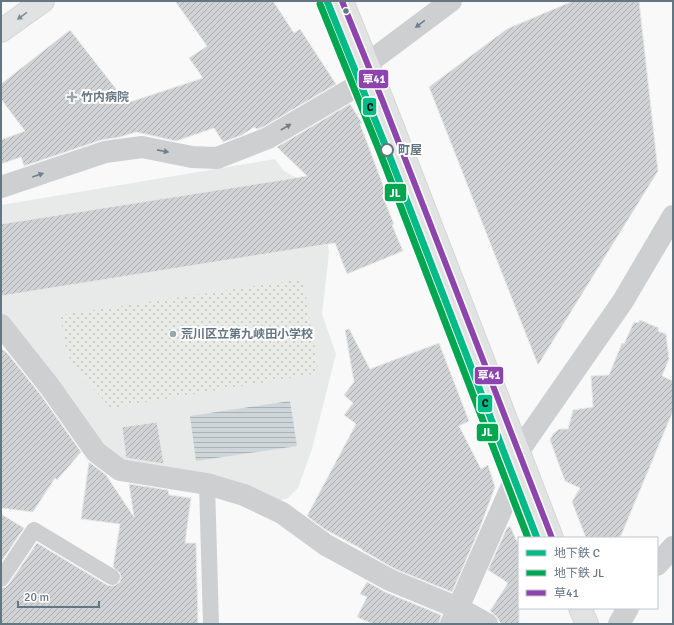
<svg xmlns="http://www.w3.org/2000/svg" width="674" height="625" viewBox="0 0 674 625" font-family="Signika,'Noto Sans JP',sans-serif">
	<style>
		.built { fill: #e8e9e9 }
		.park { fill: url(#park-dots) }
		.water { fill: url(#water-rules) }
		.building { fill: url(#building-hatch); stroke: #e8e8e8 }
		.lines { fill: none; stroke-linecap: round; stroke-linejoin: round }
		.primary-casing { stroke: #d5d6d7; stroke-width: 24 }
		.lane { stroke: #cecfd0; stroke-width: 16 }
		.street { stroke: #cecfd0; stroke-width: 22 }
		.primary { stroke: #e1e2e2; stroke-width: 22 }
		.bus-1-casing { stroke: #fff; stroke-width: 9 }
		.bus-1 { stroke: #8e44ad; stroke-width: 6 }
		.metro-1-casing { stroke: #fff; stroke-width: 10 }
		.metro-2-casing { stroke: #fff; stroke-width: 10 }
		.metro-1 { stroke: #00bb85; stroke-width: 7 }
		.metro-2 { stroke: #00a650; stroke-width: 7 }
		.oneway { fill: #7e8c96 }
		.oneway2 { fill: #707f8b }
		.bus-dot { fill: #657683; stroke: #fff; stroke-width: 1.5 }
		.poi-dot { fill: #99a4ac; stroke: #fff; stroke-width: 1.5 }
		.stop-dot { fill: #fff; stroke: #657683; stroke-width: 2 }
		.labels { text-anchor: middle; stroke-width: 4; stroke-linejoin: round; paint-order: stroke }
		.poi-label { font-size: 12px; font-weight: bold; fill: #657683; stroke: #fff; text-anchor: start }
		.stop-label { font-size: 12px; font-weight: bold; fill: #657683; stroke: #fff; text-anchor: start }
		.line-badge { stroke: #fff; stroke-width: 1.5 }
		.badge-label { font-size: 11px; text-anchor: middle; font-weight: bold; fill: #fff }
		.pale-badge-label { font-size: 11px; text-anchor: middle; font-weight: bold; fill: #111 }
	</style>
	<defs>
		<pattern id="park-dots" width="8" height="8" patternUnits="userSpaceOnUse"><rect width="8" height="8" fill="#e8ebe6"/><path d="M2 2h.1M6 6h.1" fill="none" stroke="#c0c3c0" stroke-width="1.8" stroke-linecap="round"/></pattern>
		<pattern id="water-rules" width="6" height="5" patternUnits="userSpaceOnUse"><rect width="6" height="5" fill="#ced6d9"/><path d="M0 2.5h6" fill="none" stroke="#abb2b5"/></pattern>
		<pattern id="building-hatch" width="6" height="6" patternUnits="userSpaceOnUse"><rect width="6" height="6" fill="#d0d2d3"/><path d="M-1 1l2-2M0 6l6-6M5 7l2-2" fill="none" stroke="#acafb1"/></pattern>
	</defs>
	<rect width="100%" height="100%" fill="#f9f9f9"/>
	<path class="built" d="M275 159 283 170 319 192 329 252 322 314 336 354 312 449 298 488 288 498 275 502 123 462 103 449 1 312V205Z"/>
	<path class="park" d="M303 279 319 373 111 408 82 376 67 354 60 315Z"/>
	<path class="water" d="M290 401 297 446 196 461 190 416Z"/>
	<path class="building" d="M175 1H273L294 33 300 29 336 84 263 127 257 129 254 127 242 135 223 142 214 128 176 141 136 132 120 137 101 140 24 166 21 157 1 164V140L25 131 1 99V84L70 30 127 103 203 78 189 58 207 46Z
		M573 1H639L658 171 538 365 429 87 507 29Z
		M350 104 362 123 360 124 386 193 382 195 394 224 392 225 403 251 347 274 335 243 1 296V224L307 176 277 147Z
		M640 320 659 328 658 331 666 334 669 359 662 376 673 381V411L620 538H586L572 502 580 488 565 481 550 440 553 434 559 429H568L573 410 593 407 591 376 609 375 622 343 624 344 634 322 638 323Z
		M349 329 370 369 439 343 469 421 459 426 481 469 488 465 495 487 479 530 452 592 395 569 362 550V549L326 530 307 516 356 424 344 415 353 403 344 395 354 382 345 330Z
		M1 348 8 354 40 394 81 452 57 480 55 478 33 512 1 508Z
		M157 422 164 464 126 458 122 427Z
		M89 462 106 475 134 517 129 484 168 490 169 495 191 498 185 543H196L198 624H1V588L6 587 9 584 37 543 107 585 111 586 116 585 120 582 121 578 120 573 113 567 120 524 81 519Z
		M1 514 24 528 1 562Z
		M510 526 519 546V624H502L499 621 497 617 490 611 508 583 488 570 507 528Z
		M367 582 385 592 441 615 439 624H373L357 617 367 597 360 594Z"/>
	<g class="lines">
		<g class="primary-casing">
			<path id="primary" d="M342 1 383 102 552 538
				M1 31 43 1
				M580 608 587 624"/>
		</g>
		<path class="lane" d="M207 484 211 624
			M1 579 34 530 112 577"/>
		<path class="street" d="M368 63 451 1
			M1 187 105 152 142 147 192 157 217 158 268 138 372 77
			M1 325 50 387 96 452 120 470 207 484 244 495 282 513 326 545 390 580 458 608 487 624
			M518 452 623 301 673 216
			M657 565 673 547
			M451 624 522 463
			M619 624 628 608"/>
		<use href="#primary" class="primary"/>
		<g class="bus-1-casing">
			<path id="bus-1" d="M342 1 383 102 552 538"/>
		</g>
		<use href="#bus-1" class="bus-1"/>
		<g class="metro-1-casing">
			<path id="metro-1" d="M327 1 388 152 537 538"/>
		</g>
		<g class="metro-2-casing">
			<path id="metro-2" d="M320 4 381 155 528 538"/>
		</g>
		<use href="#metro-1" class="metro-1"/>
		<use href="#metro-2" class="metro-2"/>
	</g>
	<defs><path id="oneway-solid" d="M-6-.8H1V-3.2L6.5 0L1 3.2V.8H-6Z"/></defs>
	<use class="oneway" href="#oneway-solid" transform="translate(22 16) rotate(144)"/>
	<g class="oneway2">
		<use href="#oneway-solid" transform="translate(420 24) rotate(143)"/>
		<use href="#oneway-solid" transform="translate(286 127) rotate(-30)"/>
		<use href="#oneway-solid" transform="translate(163 151) rotate(11)"/>
		<use href="#oneway-solid" transform="translate(38 175) rotate(-19)"/>
	</g>
	<circle class="bus-dot" cx="346" cy="11" r="3.5"/>
	<g class="poi-dot">
		<path d="M70 91h4v4h4v4h-4v4h-4v-4h-4v-4h4z"/>
		<circle cx="173" cy="334" r="4"/>
	</g>
	<circle class="stop-dot" cx="387" cy="150" r="6"/>
	<g class="labels">
		<g class="poi-label">
			<text x="81" y="101">竹内病院</text>
			<text x="181" y="338">荒川区立第九峡田小学校</text>
		</g>
		<g class="stop-label">
			<text x="398" y="154">町屋</text>
		</g>
	</g>
	<g class="line-badge">
		<rect x="358" y="69" width="31" height="20" rx="4" fill="#8e44ad"/>
		<rect x="362" y="97" width="15" height="19" rx="4" fill="#00bb85"/>
		<rect x="384" y="183" width="23" height="19" rx="4" fill="#00a650"/>
		<rect x="474" y="366" width="30" height="19" rx="4" fill="#8e44ad"/>
		<rect x="477" y="394" width="16" height="19" rx="4" fill="#00bb85"/>
		<rect x="476" y="423" width="23" height="19" rx="4" fill="#00a650"/>
	</g>
	<g class="badge-label">
		<text x="374" y="83">草41</text>
		<text x="395" y="197">JL</text>
		<text x="489" y="379">草41</text>
		<text x="487" y="436">JL</text>
	</g>
	<g class="pale-badge-label">
		<text x="370" y="111">C</text>
		<text x="485" y="407">C</text>
	</g>
	<rect width="674" height="625" fill="none" stroke="#657683" stroke-width="4"/>
	<rect x="518" y="537" width="140" height="72" fill="#ffffff" stroke="#c1c8cd"/>
	<rect x="526" y="550" width="20" height="6" fill="#00bb85" stroke="#c1c8cd"/>
	<text x="554" y="557" font-size="12" fill="#657683">地下鉄 C</text>
	<rect x="526" y="570" width="20" height="6" fill="#00a650" stroke="#c1c8cd"/>
	<text x="554" y="577" font-size="12" fill="#657683">地下鉄 JL</text>
	<rect x="526" y="590" width="20" height="6" fill="#8e44ad" stroke="#c1c8cd"/>
	<text x="554" y="597" font-size="12" fill="#657683">草41</text>
	<path d="M18 601v6h81v-6" fill="none" stroke="#657683" stroke-width="2"/>
	<text x="24" y="601" font-size="12" fill="#657683" stroke="#ffffff" stroke-width="3" paint-order="stroke">20 m</text>
</svg>
